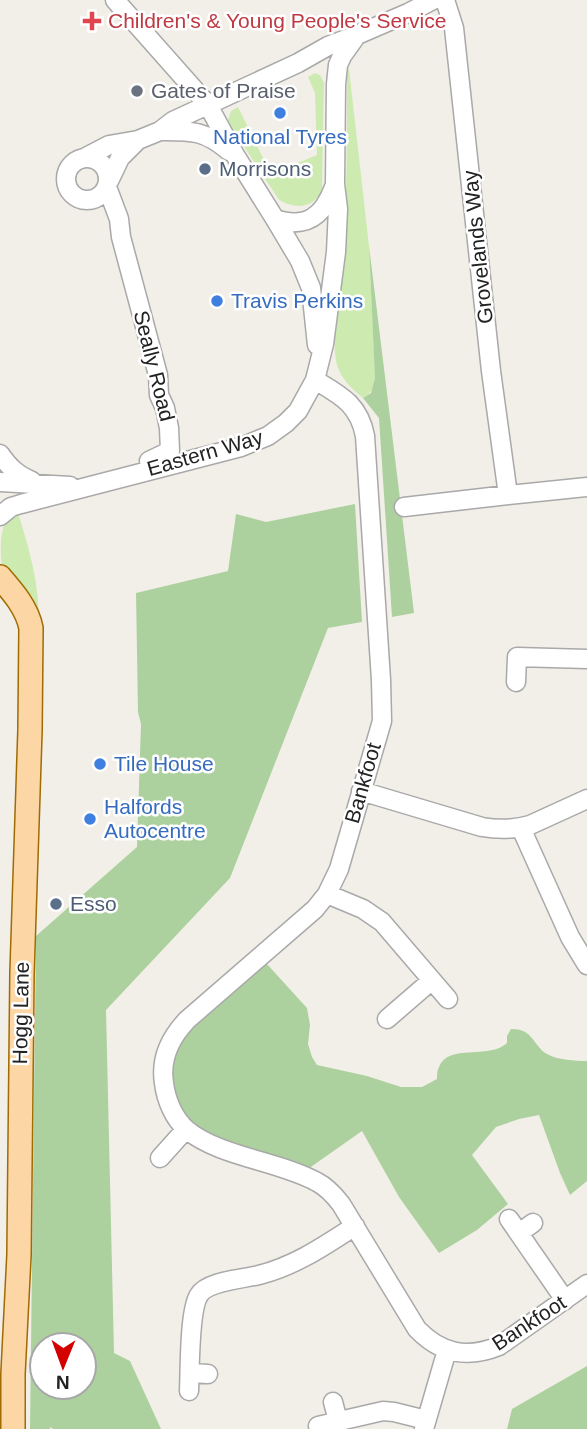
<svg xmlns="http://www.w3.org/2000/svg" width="587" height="1429" viewBox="0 0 587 1429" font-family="Helvetica,sans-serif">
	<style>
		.grass { fill: #cdebb0 }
		.forest { fill: #add19e; fill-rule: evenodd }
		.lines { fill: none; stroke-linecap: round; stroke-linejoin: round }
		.minor-casing { stroke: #a9a9a9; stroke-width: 21 }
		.major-casing { stroke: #a06b00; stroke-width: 26 }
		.minor { stroke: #fff; stroke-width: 18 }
		.major { stroke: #fcd6a4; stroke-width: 23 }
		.health-dot { fill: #e0444e; stroke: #fff; stroke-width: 2.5 }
		.worship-dot { fill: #6b7280; stroke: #fff; stroke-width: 2.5 }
		.shop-dot { fill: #3f7fe0; stroke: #fff; stroke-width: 2.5 }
		.service-dot { fill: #5c6f8a; stroke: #fff; stroke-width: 2.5 }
		.labels { text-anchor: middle; stroke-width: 5; stroke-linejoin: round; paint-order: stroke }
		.health-label { font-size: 21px; fill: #be3a42; stroke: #fff; text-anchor: start }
		.worship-label { font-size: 21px; fill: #5b616d; stroke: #fff; text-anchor: start }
		.shop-label { font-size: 21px; fill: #366cbe; stroke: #fff; text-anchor: start }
		.service-label { font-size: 21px; fill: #4e5e75; stroke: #fff; text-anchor: start }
		.street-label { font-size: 21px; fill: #222; stroke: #fff }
	</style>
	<rect width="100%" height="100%" fill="#f2efe9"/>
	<path class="grass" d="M349 69 369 246 375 372C375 383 374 392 363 398 353 390 341 379 337 365 329 334 342 281 344 248 347 189 347 130 347 72Z
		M315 73 320 75 324 83 322 191C312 209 295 209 279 200L232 128 228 120 231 111 238 107 271 174 317 155 315 93 308 77Z
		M18 513C30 551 39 583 39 623 28 607 9 584 2 567 0 555 0 534 5 523 8 518 13 516 18 513Z"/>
	<path class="forest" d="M369 246 414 613 392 617 379 418 363 398 371 393 375 378Z
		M355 504 362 622 328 628 230 878 106 1010 114 1353 130 1361 161 1429H53L50 1427V1429H30L36 936 137 847 141 724 138 712 136 593 228 571 236 514 266 522ZM42 1345H84V1387H42Z
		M266 963 307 1008 310 1025 308 1044 312 1057 317 1065 367 1076 401 1087H422L437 1079C437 1075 437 1071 439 1067 448 1043 489 1060 507 1043V1036L511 1029C533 1028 533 1046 547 1054 557 1060 576 1061 587 1061V1181L570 1195 560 1173 539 1115 519 1119 496 1127 472 1155 508 1204 477 1230 439 1253 399 1197 362 1131 308 1169 213 1137 190 1124 180 1112 173 1088V1070L177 1047 189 1028Z
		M587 1366V1429H507L512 1409Z"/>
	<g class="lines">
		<g class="minor-casing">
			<path id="minor" d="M115 0 208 105 235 155 275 219 300 261 311 288 317 345
				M445 0 454 28 491 371 508 495 587 487
				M160 131C192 131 204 130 229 151
				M86 157 109 145 138 140 160 131 173 121 298 63 328 46 357 35 408 13 433 0
				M66 179a21 21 0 1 1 42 0a21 21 0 1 1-42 0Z
				M109 181 120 158 138 140
				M107 187 119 219 121 237 158 375 159 395 165 408 169 428 170 451 149 461
				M275 219C306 229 323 217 334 187
				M315 380C340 395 359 404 365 436L381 680 382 721 339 869 327 894 315 909 187 1020C170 1038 160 1058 164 1083 166 1100 174 1119 187 1130 220 1157 279 1161 317 1182 327 1187 334 1195 341 1204L417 1329C441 1354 467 1359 499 1346L587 1284
				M0 454C9 467 17 475 32 481
				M0 482 70 486
				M404 507 508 495
				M0 516 11 507 21 504 241 447 268 436 286 423 298 411 315 380 324 344 336 252 338 209 335 184 336 84 338 65 342 56 357 35
				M516 682 517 657 587 659
				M361 791 482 827C499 830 513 830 530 825L587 799
				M521 828 570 937 587 965
				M327 894 363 909 382 922 448 999
				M387 1019 431 981
				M160 1158 186 1129
				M509 1219 565 1300
				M519 1233 533 1223
				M190 1373 208 1374
				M189 1391C190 1370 189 1310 199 1295 207 1281 243 1279 259 1275 295 1266 324 1246 355 1226
				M333 1402 338 1421
				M318 1426 383 1411 394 1412 426 1420
				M424 1429 447 1350"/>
		</g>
		<g class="major-casing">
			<path id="major" d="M0 577C13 592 27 608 31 628L30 730 22 973 19 1255 13 1374V1429"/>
		</g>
		<use href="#minor" class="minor"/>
		<use href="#major" class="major"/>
	</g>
	<path class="health-dot" d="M88.5 10.5h7v7h7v7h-7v7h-7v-7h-7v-7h7z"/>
	<circle class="worship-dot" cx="137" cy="91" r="7"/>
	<g class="shop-dot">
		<circle cx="280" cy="113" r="7"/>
		<circle cx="217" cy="301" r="7"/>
		<circle cx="100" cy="764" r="7"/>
		<circle cx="90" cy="819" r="7"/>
	</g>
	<g class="service-dot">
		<circle cx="205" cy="169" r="7"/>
		<circle cx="56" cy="904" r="7"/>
	</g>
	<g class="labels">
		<g class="health-label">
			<text x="108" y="28">Children's &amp; Young People's Service</text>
		</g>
		<g class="worship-label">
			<text x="151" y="98">Gates of Praise</text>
		</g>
		<g class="shop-label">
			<text x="280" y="144" text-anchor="middle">National Tyres</text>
			<text x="231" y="308">Travis Perkins</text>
			<text x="114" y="771">Tile House</text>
			<text x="104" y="814">Halfords<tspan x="104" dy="24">Autocentre</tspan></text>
		</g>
		<g class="service-label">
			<text x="219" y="176">Morrisons</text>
			<text x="70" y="911">Esso</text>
		</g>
		<g class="street-label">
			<text transform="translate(478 247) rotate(-96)" y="7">Grovelands Way</text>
			<text transform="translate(154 366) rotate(76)" y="7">Seally Road</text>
			<text transform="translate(205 453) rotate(-16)" y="7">Eastern Way</text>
			<text transform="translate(363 783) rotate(-74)" y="7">Bankfoot</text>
			<text transform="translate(21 1013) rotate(-89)" y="7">Hogg Lane</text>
			<text transform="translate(529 1323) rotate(-33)" y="7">Bankfoot</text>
		</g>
	</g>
	<g transform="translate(63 1366) rotate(181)"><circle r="33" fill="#ffffff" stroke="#a7a7a7" stroke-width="2"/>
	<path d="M0-5L12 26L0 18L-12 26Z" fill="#d40000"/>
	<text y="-10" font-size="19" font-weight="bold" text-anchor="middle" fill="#222222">N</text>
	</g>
</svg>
